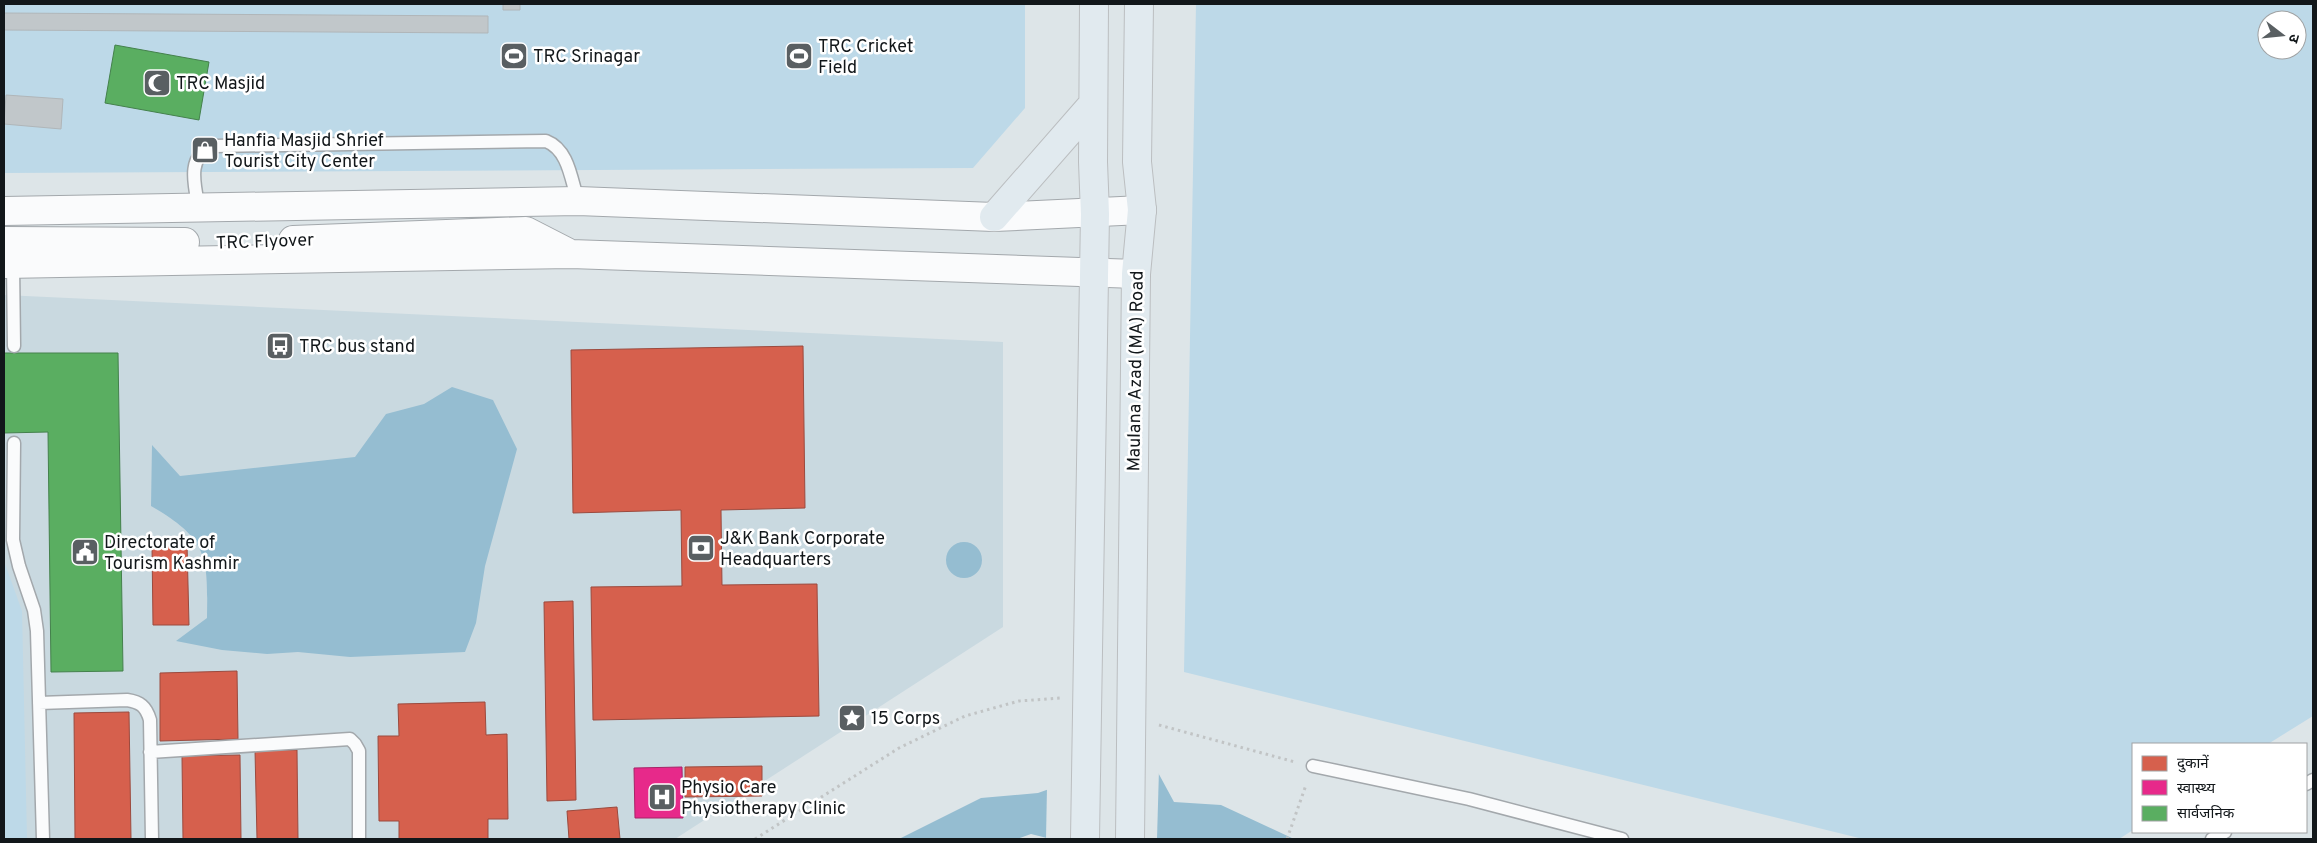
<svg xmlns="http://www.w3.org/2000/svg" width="2317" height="843" viewBox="0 0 2317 843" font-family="Overpass,'Noto Sans Devanagari',sans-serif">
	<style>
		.built { fill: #c9d9e0 }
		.green { fill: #bdd9e8; fill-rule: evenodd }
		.water { fill: #95bdd1 }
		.pier { fill: #dde5e8 }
		.shops { fill: #d6604d; stroke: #9b4a3e }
		.health { fill: #e7298a; stroke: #a72468 }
		.public { fill: #5aae61; stroke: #44814c }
		.building { fill: #c1c7ca; stroke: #b0b6b9 }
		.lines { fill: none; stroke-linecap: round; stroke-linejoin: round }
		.service-casing { stroke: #a3a8ac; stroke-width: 15 }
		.secondary-casing { stroke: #a3a8ac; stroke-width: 30 }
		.primary-casing { stroke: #bbbec0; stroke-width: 30 }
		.path { stroke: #c1c4c5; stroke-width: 3; stroke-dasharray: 2.5 4; stroke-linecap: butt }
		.service { stroke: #fafbfc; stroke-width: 12 }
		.secondary { stroke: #fafbfc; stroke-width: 28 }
		.primary { stroke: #e1eaef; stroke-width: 28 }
		.labels { text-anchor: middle; stroke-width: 5; stroke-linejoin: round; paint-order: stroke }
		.poi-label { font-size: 18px; fill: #12171a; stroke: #fff; text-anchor: start }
		.street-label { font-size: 18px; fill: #12171a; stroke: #fff }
	</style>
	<rect width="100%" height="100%" fill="#dde5e8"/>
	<path class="built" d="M4 295 1003 342V627L675 839H4Z"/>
	<path class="green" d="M4 4H1025V108L973 168 4 173Z
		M1196 4H2313V716L2268 744H2133V830L2119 839H1863L1184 672ZM2267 20H2297V50H2267Z
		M4 445V561L22 611 27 839H4Z"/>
	<path class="water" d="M452 387 493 400 517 449 485 566 476 623 465 652 350 657 298 652 267 654 222 650 176 641 207 618C208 556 208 539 151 506L152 445 180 476 355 457 386 414 424 404Z
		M946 560a18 18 0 1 1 36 0a18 18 0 1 1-36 0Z
		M1148 754 1174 802 1221 805 1294 839H1051L1031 834 1017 839H899L981 798 1038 793Z"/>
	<path class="pier" d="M1149 751 1159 769 1157 839H1046L1047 787Z"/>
	<path class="shops" d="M803 346 805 508 721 510 722 585 817 584 819 716 593 720 591 587 682 586 681 510 573 513 571 350Z
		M187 544 189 625H153L152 545Z
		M573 601 576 800 547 801 544 602Z
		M237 671 238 739 160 741V673Z
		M485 702 486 735 507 734 508 819H488V839H399V821H379L378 736H399L398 704Z
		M129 712 131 839H75L74 713Z
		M255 750H297L298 839H257Z
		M240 755 241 839H183L182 756Z
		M762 766V796L685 797V767Z
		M617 807 620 839H569L567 811Z"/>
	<path class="health" d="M682 767 683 818H635L634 768Z"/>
	<path class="public" d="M115 45 209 62 199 120 105 103Z
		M4 353H118L123 671 51 672 48 432 4 433Z"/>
	<path class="building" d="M503 4H520V10H503Z
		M4 13 488 16V33L4 30Z
		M6 95 63 99 61 129 4 124Z"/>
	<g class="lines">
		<g class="service-casing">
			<path id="service" d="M199 209C195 187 185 155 214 146L546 141C569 150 571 180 578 201
				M13 264 14 346
				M14 443 13 540 19 566 34 610 37 631 43 839
				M39 703 127 700C140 702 146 706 150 720L152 839
				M150 752 350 739 355 744 359 751V839
				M1313 766 1469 799 1622 839
				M2306 784 2313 780
				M2212 839 2225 832"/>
		</g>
		<g class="secondary-casing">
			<path id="secondary" d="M4 211 578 201 994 217 1142 210
				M293 240 526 231 567 252
				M4 241 185 242
				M4 264 571 254 1136 274"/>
		</g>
		<g class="primary-casing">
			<path id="primary" d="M994 217 1093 104
				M1085 839 1095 214 1093 162 1094 4
				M1130 839 1136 274 1142 210 1137 162 1139 4"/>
		</g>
		<path class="path" d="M1159 725 1295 762
			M755 839 899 748 965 716 1019 701 1061 698
			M1287 839 1306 785"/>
		<use href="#service" class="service"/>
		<use href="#secondary" class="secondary"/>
		<use href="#primary" class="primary"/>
	</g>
	<defs>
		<g id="stadium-square" transform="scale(1.4375)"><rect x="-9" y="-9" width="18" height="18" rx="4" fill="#595f62" stroke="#fff"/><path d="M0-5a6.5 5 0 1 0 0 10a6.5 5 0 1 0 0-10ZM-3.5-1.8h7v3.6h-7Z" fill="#fff"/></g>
		<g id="mosque-square" transform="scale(1.4375)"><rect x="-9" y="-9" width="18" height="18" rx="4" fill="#595f62" stroke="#fff"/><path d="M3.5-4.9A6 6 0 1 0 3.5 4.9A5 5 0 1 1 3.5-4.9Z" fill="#fff"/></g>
		<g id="shop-square" transform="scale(1.4375)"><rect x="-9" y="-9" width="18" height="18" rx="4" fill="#595f62" stroke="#fff"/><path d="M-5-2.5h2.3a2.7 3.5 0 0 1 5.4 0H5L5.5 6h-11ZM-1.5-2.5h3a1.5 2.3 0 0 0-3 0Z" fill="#fff"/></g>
		<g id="bus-square" transform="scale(1.4375)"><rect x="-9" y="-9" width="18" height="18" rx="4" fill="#595f62" stroke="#fff"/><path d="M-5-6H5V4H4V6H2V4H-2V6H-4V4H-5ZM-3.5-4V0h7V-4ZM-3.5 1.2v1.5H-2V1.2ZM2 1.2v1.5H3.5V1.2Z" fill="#fff"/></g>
		<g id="bank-square" transform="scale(1.4375)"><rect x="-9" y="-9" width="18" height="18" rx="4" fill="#595f62" stroke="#fff"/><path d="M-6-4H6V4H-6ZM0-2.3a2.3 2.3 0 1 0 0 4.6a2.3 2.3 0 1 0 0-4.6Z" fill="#fff"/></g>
		<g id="civic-square" transform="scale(1.4375)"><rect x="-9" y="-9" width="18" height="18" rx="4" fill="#595f62" stroke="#fff"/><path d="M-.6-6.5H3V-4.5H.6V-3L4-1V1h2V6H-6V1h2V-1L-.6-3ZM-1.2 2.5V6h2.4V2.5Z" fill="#fff"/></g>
		<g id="sight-square" transform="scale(1.4375)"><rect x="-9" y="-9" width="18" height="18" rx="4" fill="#595f62" stroke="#fff"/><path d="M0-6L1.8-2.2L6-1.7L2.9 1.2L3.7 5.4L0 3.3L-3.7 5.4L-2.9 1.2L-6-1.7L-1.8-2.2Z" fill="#fff"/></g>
		<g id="hospital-square" transform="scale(1.4375)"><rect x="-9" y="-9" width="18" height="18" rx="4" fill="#595f62" stroke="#fff"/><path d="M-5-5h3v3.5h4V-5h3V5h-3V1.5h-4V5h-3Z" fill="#fff"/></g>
	</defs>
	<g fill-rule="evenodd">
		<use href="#stadium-square" x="514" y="56"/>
		<use href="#stadium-square" x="799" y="56"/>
		<use href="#mosque-square" x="157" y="83"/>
		<use href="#shop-square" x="205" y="150"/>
		<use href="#bus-square" x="280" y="346"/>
		<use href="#bank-square" x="701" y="548"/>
		<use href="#civic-square" x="85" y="552"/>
		<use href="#sight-square" x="852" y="718"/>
		<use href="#hospital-square" x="662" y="797"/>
	</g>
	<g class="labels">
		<g class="poi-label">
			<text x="818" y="52">TRC Cricket<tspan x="818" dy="21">Field</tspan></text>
			<text x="533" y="62">TRC Srinagar</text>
			<text x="176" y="89">TRC Masjid</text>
			<text x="224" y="146">Hanfia Masjid Shrief<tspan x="224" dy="21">Tourist City Center</tspan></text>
			<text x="299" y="352">TRC bus stand</text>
			<text x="720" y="544">J&amp;K Bank Corporate<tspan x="720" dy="21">Headquarters</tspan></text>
			<text x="104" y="548">Directorate of<tspan x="104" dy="21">Tourism Kashmir</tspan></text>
			<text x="871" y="724">15 Corps</text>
			<text x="681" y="793">Physio Care<tspan x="681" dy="21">Physiotherapy Clinic</tspan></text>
		</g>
		<g class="street-label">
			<text transform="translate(265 241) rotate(-2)" y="6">TRC Flyover</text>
			<text transform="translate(1135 371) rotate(-89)" y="6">Maulana Azad (MA) Road</text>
		</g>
	</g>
	<rect width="2317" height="843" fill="none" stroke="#12171a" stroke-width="10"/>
	<rect x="2132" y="743" width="175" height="90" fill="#ffffff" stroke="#a0a2a3"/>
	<rect x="2142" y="756" width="25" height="15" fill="#d6604d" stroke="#a0a2a3"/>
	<text x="2177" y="768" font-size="15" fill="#12171a">दुकानें</text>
	<rect x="2142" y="780" width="25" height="15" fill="#e7298a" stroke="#a0a2a3"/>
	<text x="2177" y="793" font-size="15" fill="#12171a">स्वास्थ्य</text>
	<rect x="2142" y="806" width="25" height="15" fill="#5aae61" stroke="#a0a2a3"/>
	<text x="2177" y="818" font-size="15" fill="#12171a">सार्वजनिक</text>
	<g transform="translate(2282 35) rotate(106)"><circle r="24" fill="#ffffff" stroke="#a0a2a3"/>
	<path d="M0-4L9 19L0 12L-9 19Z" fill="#595f62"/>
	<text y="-8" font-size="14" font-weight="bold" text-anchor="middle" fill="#12171a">उ</text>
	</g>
</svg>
